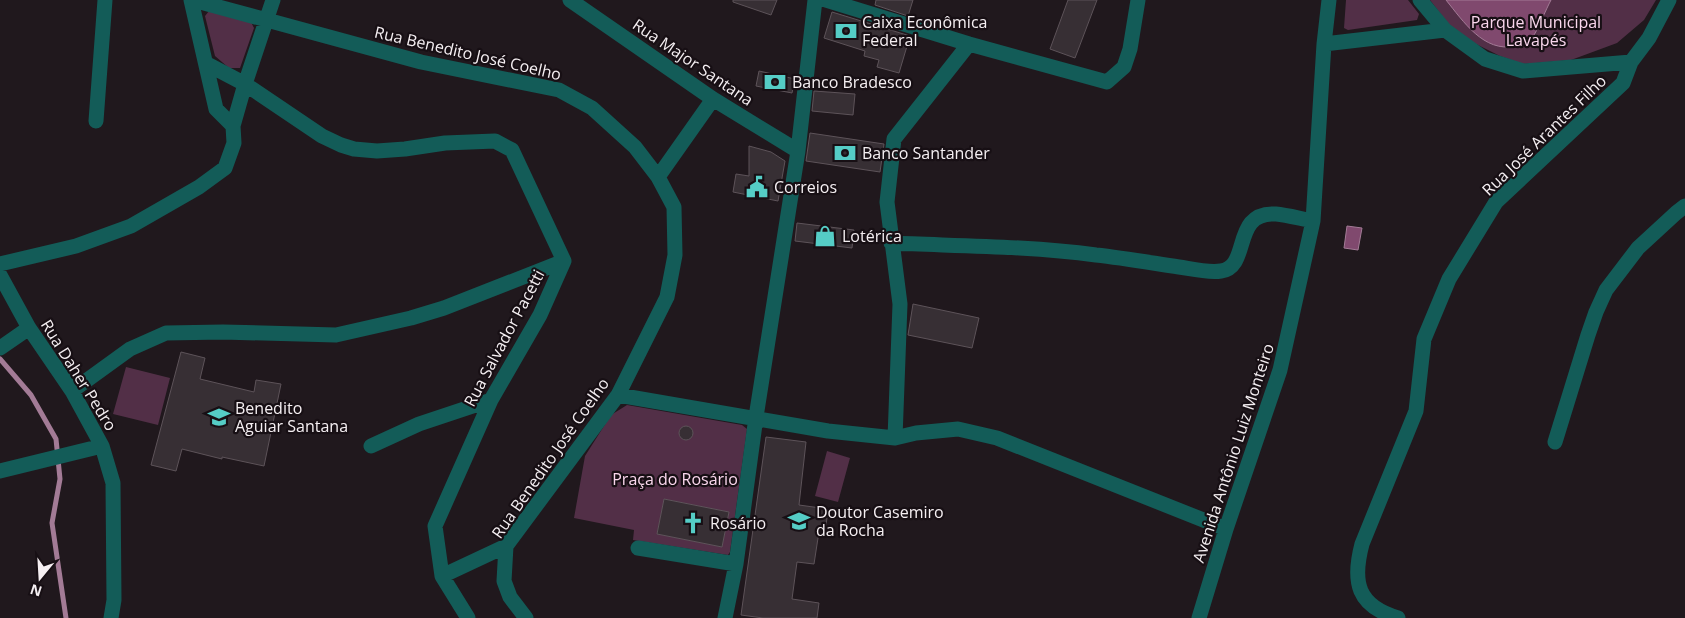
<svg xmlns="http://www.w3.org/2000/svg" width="1685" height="618" viewBox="0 0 1685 618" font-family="'Open Sans',sans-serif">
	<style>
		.green { fill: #522f47 }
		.water { fill: #80496e; stroke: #a37b96 }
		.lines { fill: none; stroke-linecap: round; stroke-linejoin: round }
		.stream { stroke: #a37b96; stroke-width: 5 }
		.building { fill: #372f34; stroke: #5d5359 }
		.minor { stroke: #135c58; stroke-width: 15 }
		.labels { text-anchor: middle; stroke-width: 4.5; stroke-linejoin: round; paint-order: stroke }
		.poi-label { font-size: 16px; fill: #f5eff2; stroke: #170f14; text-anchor: start }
		.park-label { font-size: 16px; fill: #fad7ed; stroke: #170f14 }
		.street-label { font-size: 16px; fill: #f5eff2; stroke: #170f14 }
	</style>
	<rect width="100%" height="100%" fill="#20181d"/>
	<path class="green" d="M1346 0H1408L1419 14 1417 20 1348 30 1344 28Z
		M1430 0H1656L1644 20 1617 43 1571 60 1523 64 1500 56 1456 34Z
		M209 11 251 22 254 28 240 68H229L215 56 205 16Z
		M126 367 170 378 158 425 113 414Z
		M627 405 742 425 747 429 730 552 728 555 633 540 634 530 574 518 585 456 611 415Z
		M827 451 850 458 838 502 815 496Z"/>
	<path class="water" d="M1446 0H1551C1546 9 1537 32 1532 38 1528 43 1521 45 1515 46 1484 53 1463 21 1446 0Z
		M1347 226 1362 228 1358 250 1344 248Z"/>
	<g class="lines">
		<path class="stream" d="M0 359 31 395 56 439 60 479 52 523 66 618"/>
	</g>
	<path class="building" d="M733 0H777L771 15 733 2Z
		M876 0H913L908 16 875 5Z
		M1068 0H1097L1075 58 1050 49Z
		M832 12 910 36 899 73 877 67 879 60 864 56 865 51 824 38Z
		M759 71 795 79 792 93 756 86Z
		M814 91 855 94 853 115 812 111Z
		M810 133 884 144 880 172 806 161Z
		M749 146 771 152 785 161 778 201 733 192 736 174 749 176Z
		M797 223 854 230 852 248 795 241Z
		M913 304 979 318 972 348 908 335Z
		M181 352 205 358 200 379 254 392 256 380 281 384 264 466 222 457V459L182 449 176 471 151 465Z
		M679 433a7 7 0 1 1 14 0a7 7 0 1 1-14 0Z
		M766 437 806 442 799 505 828 509 826 526 820 525 814 564 797 562 792 599 819 603 817 618H763L741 615Z
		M664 499 729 512 722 547 657 534Z"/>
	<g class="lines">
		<path class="minor" d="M191 0 216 109 233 126
			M193 0 421 62 559 90 592 108 635 147 658 177 674 207 675 255 667 297 618 395 506 546 504 581 510 597 526 618
			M570 0 713 99 798 151
			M826 0 969 44 1107 82 1124 67 1130 49 1138 0
			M1420 0 1445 30 1485 59 1523 71 1631 62
			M1324 44 1445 30
			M207 64 245 84 322 136 341 145 354 149 377 151 405 149 445 143 495 141 512 150 564 261 540 315 491 400 435 526 442 576
			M96 121 105 0
			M658 177 713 99
			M891 243C959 246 1028 246 1096 255 1124 258 1152 263 1179 267 1192 269 1208 273 1221 271 1251 267 1231 211 1276 214 1288 215 1301 219 1313 221
			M0 264 76 246 131 226 199 187 225 168 234 143 233 126 245 84 273 0
			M0 275 29 328 72 391 102 446 113 483 114 600 111 618
			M0 348 29 328
			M72 391 130 349 166 333 223 332 336 335 411 318 444 308 564 261
			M618 395 828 431 895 438 916 433 958 429 997 438 1226 529
			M895 438 900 304 887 202 894 139 969 44
			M1555 442 1588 335 1596 312 1606 290 1638 248 1676 213 1685 206
			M371 446 419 424 491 400
			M0 471 102 446
			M638 548 736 564
			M468 618 442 576 506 546
			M725 618 736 564 756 417 798 151 815 0
			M1199 618 1226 529 1280 370 1313 221 1324 44 1329 0
			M1398 618C1357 606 1352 582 1362 544L1416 411 1424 339 1449 279 1496 202 1623 83 1631 62 1649 38 1669 0"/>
	</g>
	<defs>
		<g id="bank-bare" transform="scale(1.725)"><path d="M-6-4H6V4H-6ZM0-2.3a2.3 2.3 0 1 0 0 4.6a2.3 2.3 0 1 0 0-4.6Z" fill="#55cdc6" stroke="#170f14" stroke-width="2.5" paint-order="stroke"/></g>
		<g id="civic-bare" transform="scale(1.725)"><path d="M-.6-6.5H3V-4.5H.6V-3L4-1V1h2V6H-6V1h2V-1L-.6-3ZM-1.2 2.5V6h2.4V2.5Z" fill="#55cdc6" stroke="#170f14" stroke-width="2.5" paint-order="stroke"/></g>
		<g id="shop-bare" transform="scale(1.725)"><path d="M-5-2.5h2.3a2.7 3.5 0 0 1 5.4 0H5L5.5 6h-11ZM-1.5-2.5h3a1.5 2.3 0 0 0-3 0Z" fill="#55cdc6" stroke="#170f14" stroke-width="2.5" paint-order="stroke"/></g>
		<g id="university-bare" transform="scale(1.725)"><path d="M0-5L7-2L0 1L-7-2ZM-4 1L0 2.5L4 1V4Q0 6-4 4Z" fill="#55cdc6" stroke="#170f14" stroke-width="2.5" paint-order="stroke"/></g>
		<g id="school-bare" transform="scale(1.725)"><path d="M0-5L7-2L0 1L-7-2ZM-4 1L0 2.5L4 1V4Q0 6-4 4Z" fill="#55cdc6" stroke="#170f14" stroke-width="2.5" paint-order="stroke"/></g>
		<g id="church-bare" transform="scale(1.725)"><path d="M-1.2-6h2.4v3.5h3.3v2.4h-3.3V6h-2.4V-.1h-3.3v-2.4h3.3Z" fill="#55cdc6" stroke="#170f14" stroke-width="2.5" paint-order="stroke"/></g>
	</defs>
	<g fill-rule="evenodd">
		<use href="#bank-bare" x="846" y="31"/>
		<use href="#bank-bare" x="775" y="82"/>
		<use href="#bank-bare" x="845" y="153"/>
		<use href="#civic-bare" x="757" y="187"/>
		<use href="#shop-bare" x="825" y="236"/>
		<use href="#university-bare" x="219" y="417"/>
		<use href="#school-bare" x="799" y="521"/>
		<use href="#church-bare" x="693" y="523"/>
	</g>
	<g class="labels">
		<g class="poi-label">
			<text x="862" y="28">Caixa Econômica<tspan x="862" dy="18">Federal</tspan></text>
			<text x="792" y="88">Banco Bradesco</text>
			<text x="862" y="159">Banco Santander</text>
			<text x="774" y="193">Correios</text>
			<text x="842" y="242">Lotérica</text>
			<text x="235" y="414">Benedito<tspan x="235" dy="18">Aguiar Santana</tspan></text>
			<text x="816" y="518">Doutor Casemiro<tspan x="816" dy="18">da Rocha</tspan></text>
			<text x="710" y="529">Rosário</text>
		</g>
		<g class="park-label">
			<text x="1536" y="28">Parque Municipal<tspan x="1536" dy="18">Lavapés</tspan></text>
			<text x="675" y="485">Praça do Rosário</text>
		</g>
		<g class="street-label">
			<text transform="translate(468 53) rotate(13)" y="6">Rua Benedito José Coelho</text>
			<text transform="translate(693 62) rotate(34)" y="6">Rua Major Santana</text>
			<text transform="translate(1544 135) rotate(-44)" y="6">Rua José Arantes Filho</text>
			<text transform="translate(504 338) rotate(-62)" y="6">Rua Salvador Pacetti</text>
			<text transform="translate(79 375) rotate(58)" y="6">Rua Daher Pedro</text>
			<text transform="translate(1233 453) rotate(-72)" y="6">Avenida Antônio Luiz Monteiro</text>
			<text transform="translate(550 458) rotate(-55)" y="6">Rua Benedito José Coelho</text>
		</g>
	</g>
	<g transform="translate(40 578) rotate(198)" stroke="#170f14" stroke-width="4" paint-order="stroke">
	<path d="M0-4L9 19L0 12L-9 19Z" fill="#f5eff2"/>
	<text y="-8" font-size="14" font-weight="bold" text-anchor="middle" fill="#f5eff2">N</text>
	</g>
</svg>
